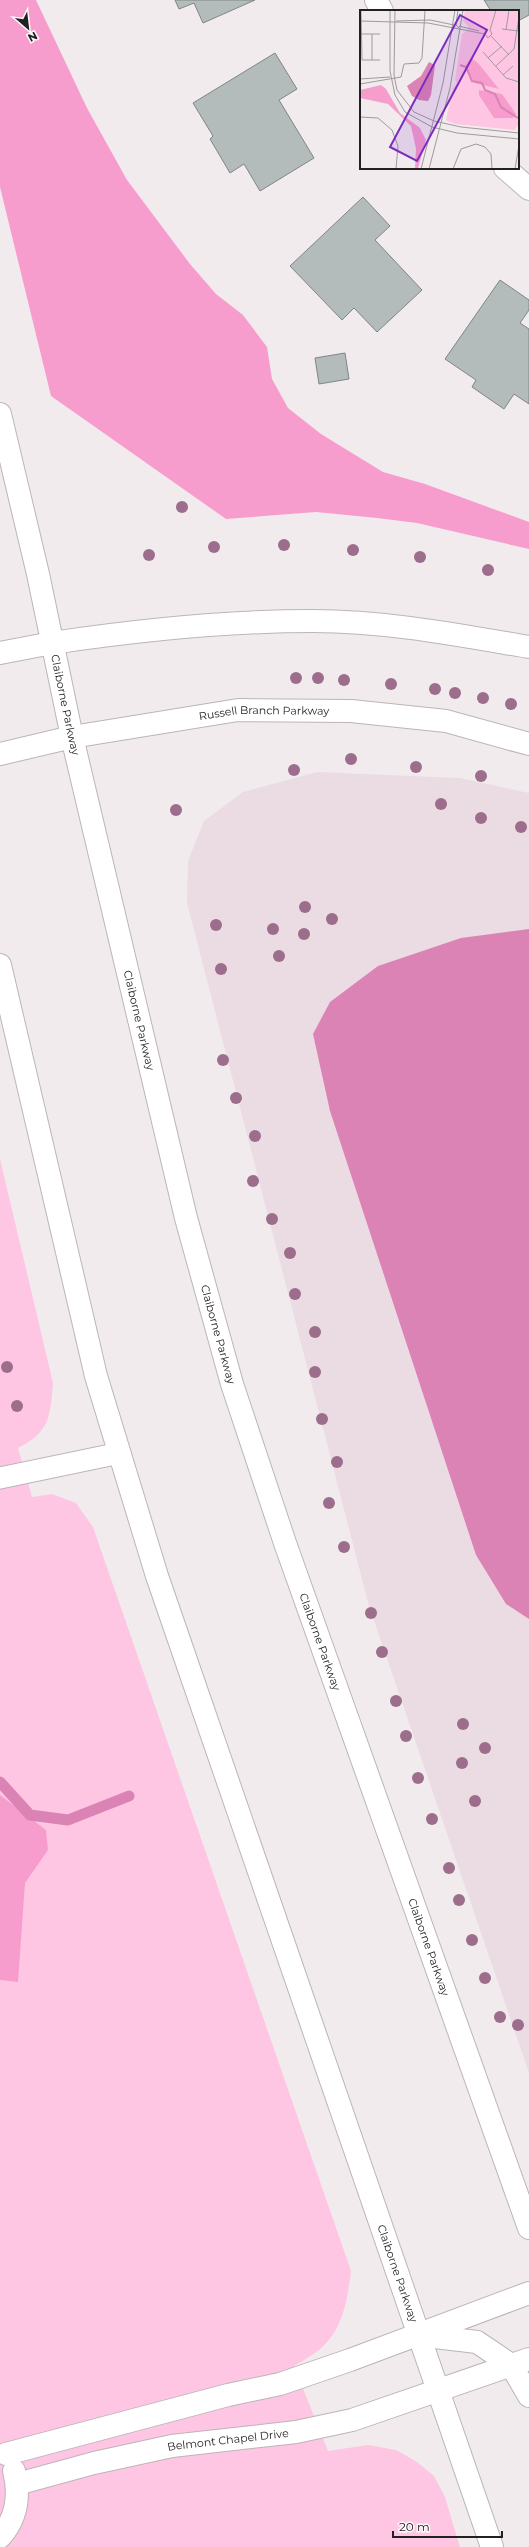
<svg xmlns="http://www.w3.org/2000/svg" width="529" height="2547" viewBox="0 0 529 2547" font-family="Montserrat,sans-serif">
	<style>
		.built { fill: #ebdce4 }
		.green { fill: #fec6e3 }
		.forest { fill: #f79dce }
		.water { fill: #db83b4 }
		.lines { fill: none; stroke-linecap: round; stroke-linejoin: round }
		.stream { stroke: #db83b4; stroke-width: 11 }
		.building { fill: #b3bbbb; stroke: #7f8686 }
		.service-casing { stroke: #bcb5b8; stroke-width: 23 }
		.minor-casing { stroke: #bcb5b8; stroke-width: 24 }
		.secondary-casing { stroke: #bcb5b8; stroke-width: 24 }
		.service { stroke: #fff; stroke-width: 21 }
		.minor { stroke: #fff; stroke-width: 22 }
		.secondary { stroke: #fff; stroke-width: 22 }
		.tree { fill: #9d6d8c }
		.labels { text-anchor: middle; stroke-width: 3; stroke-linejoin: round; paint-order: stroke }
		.street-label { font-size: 11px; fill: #232022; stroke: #fef9fc }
		.inset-river { fill: none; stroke: #db83b4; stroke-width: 2 }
		.inset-road { fill: none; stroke: #9f9a9c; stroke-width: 1 }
		.view { fill: #7b2cbf; fill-opacity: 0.15; stroke: #7b2cbf; stroke-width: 2 }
		.inset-edge { fill: none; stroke: #232022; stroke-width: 2 }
	</style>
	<rect width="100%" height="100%" fill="#f2ebee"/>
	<path class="built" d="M317 772 460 778 529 793V2073L369 1606 187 903 188 861 204 821 243 792Z"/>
	<path class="green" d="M0 1159 53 1383C50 1417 50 1432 18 1448L32 1497 52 1494 76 1503 93 1527 351 2271C347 2303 342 2336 312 2355 307 2359 300 2362 294 2366L328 2451 368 2445 396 2450 417 2462 434 2476 445 2497 460 2547H0Z"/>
	<path class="forest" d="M0 0H36L87 108 127 180 190 264 216 294 243 315 267 347 272 379 288 408 321 434 383 472 425 484 529 522V549L417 523 377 518 316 512 226 519 51 396 0 187Z
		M0 1795 46 1830 48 1850 25 1883 18 1982 0 1980Z"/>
	<path class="water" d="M529 929V1619L506 1604 476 1555 330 1111 313 1034 330 1002 378 966 461 938Z"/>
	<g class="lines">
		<path class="stream" d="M0 1782 30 1815 68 1820 129 1796"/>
	</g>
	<path class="building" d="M175 0H255L203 23 194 3 179 9Z
		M484 0H529V15L518 21V11H491Z
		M275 53 297 89 279 100 314 158 260 191 244 164 230 173 210 139 213 136 193 103Z
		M363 197 390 226 375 240 422 290 377 332 354 308 342 320 290 266Z
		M500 280 529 300V310L520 323 529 329V404L514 394 504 409 472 387 476 380 445 359Z
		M345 353 349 379 319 384 315 358Z"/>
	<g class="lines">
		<g class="service-casing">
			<path id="service" d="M0 1478 120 1453"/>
		</g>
		<g class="minor-casing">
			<g id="minor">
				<path d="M376 0 382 11"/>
				<path d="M505 168 529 189"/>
				<path d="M52 643C139 630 225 621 313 621 386 621 458 635 529 647"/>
				<path id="s1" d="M72 737 238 710 351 711 446 721 529 744"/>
				<path d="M6 2454 228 2395 280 2384 350 2360 529 2293"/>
				<path id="s2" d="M17 2484 94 2463 172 2446 296 2432 352 2420 529 2359"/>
				<path d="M0 2537C17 2518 20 2495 14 2471"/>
			</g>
		</g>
		<g class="secondary-casing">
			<g id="secondary">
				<path id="s3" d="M0 414 38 574 72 737 186 1218 232 1384 285 1543 529 2228"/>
				<path d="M0 653 52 643"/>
				<path d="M0 754 72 737"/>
				<path id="s4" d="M0 965 96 1376 157 1576 492 2547"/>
				<path d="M418 2335 477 2342 511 2365 529 2396"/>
			</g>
		</g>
		<use href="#service" class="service"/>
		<use href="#minor" class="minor"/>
		<use href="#secondary" class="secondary"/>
	</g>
	<g class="tree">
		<circle cx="182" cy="507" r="6"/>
		<circle cx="284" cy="545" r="6"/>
		<circle cx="214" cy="547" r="6"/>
		<circle cx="353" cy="550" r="6"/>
		<circle cx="149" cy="555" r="6"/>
		<circle cx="420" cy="557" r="6"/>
		<circle cx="488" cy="570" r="6"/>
		<circle cx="296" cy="678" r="6"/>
		<circle cx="318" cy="678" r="6"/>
		<circle cx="344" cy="680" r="6"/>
		<circle cx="391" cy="684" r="6"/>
		<circle cx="435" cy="689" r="6"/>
		<circle cx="455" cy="693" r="6"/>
		<circle cx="483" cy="698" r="6"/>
		<circle cx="511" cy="704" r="6"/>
		<circle cx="351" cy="759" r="6"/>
		<circle cx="416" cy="767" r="6"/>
		<circle cx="294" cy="770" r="6"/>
		<circle cx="481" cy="776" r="6"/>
		<circle cx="441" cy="804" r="6"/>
		<circle cx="176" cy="810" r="6"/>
		<circle cx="481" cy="818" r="6"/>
		<circle cx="521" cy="827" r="6"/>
		<circle cx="305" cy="907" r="6"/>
		<circle cx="332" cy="919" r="6"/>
		<circle cx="216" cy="925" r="6"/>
		<circle cx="273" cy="929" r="6"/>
		<circle cx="304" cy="934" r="6"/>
		<circle cx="279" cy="956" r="6"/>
		<circle cx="221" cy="969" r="6"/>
		<circle cx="223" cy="1060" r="6"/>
		<circle cx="236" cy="1098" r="6"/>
		<circle cx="255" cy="1136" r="6"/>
		<circle cx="253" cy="1181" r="6"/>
		<circle cx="272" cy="1219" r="6"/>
		<circle cx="290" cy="1253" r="6"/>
		<circle cx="295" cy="1294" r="6"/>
		<circle cx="315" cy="1332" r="6"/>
		<circle cx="7" cy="1367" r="6"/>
		<circle cx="315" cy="1372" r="6"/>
		<circle cx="17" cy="1406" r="6"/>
		<circle cx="322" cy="1419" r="6"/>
		<circle cx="337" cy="1462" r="6"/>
		<circle cx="329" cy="1503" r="6"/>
		<circle cx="344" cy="1547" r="6"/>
		<circle cx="371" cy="1613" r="6"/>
		<circle cx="382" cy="1652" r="6"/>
		<circle cx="396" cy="1701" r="6"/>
		<circle cx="463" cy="1724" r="6"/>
		<circle cx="406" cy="1736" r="6"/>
		<circle cx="485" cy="1748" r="6"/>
		<circle cx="462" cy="1763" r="6"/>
		<circle cx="418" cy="1778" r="6"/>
		<circle cx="475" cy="1801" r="6"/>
		<circle cx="432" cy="1819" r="6"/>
		<circle cx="449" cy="1868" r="6"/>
		<circle cx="459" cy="1900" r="6"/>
		<circle cx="472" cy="1940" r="6"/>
		<circle cx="485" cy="1978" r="6"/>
		<circle cx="500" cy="2017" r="6"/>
		<circle cx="518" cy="2025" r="6"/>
	</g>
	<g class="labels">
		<g class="street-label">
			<text dy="4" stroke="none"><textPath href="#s3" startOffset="298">Claiborne Parkway</textPath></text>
			<text dy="4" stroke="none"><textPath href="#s1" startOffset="194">Russell Branch Parkway</textPath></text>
			<text dy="4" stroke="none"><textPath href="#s3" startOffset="622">Claiborne Parkway</textPath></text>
			<text dy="4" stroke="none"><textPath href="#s3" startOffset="946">Claiborne Parkway</textPath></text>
			<text dy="4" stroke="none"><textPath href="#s3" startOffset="1270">Claiborne Parkway</textPath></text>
			<text dy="4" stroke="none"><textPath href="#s3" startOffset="1594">Claiborne Parkway</textPath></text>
			<text dy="4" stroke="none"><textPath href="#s4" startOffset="1369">Claiborne Parkway</textPath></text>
			<text dy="4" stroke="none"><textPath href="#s2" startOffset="216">Belmont Chapel Drive</textPath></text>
		</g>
	</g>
	<g transform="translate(360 10)">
		<rect width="159" height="159" fill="#f2ebee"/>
		<path d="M105 0H159V113L155 120 95 114 86 110 93 78 97 73 95 70 102 24 107 21 108 16 103 11Z" fill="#fec6e3"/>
		<path d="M111 48 118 53 139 79 115 73 105 56ZM21 75 26 79 40 103 60 118 66 130 58 159H55L56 139 51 116 28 94 0 88V80ZM119 80 142 84 156 104 153 108H134L119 85Z" fill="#f79dce"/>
		<path d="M69 52 75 55 71 85 68 91 59 90 52 86 47 76 61 66Z" fill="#db83b4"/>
		<path class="inset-river" d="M100 55 106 57 112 71 122 73 125 80 135 84 141 97 158 108"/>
		<path class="inset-road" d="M1 0 2 50H20M30 0V61L35 85 45 102 72 117M35 0 34 65 37 80 54 102 74 111M98 0 96 15 100 19M0 11 68 13 125 24 128 28 132 24 130 20M36 11 70 10 94 15M99 16 119 21M142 19 159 21M130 20 136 0M146 20 149 0M1 24H20M12 24V50M131 26 149 45M123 42 146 68 159 72M128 48 142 36M136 56 154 39 159 7M143 65 153 56M0 69 30 67M0 74 41 67 44 54 59 53 62 48 65 0M0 107 18 108 32 120 38 136 36 159M74 111 101 117 159 123M72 117 97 123 159 129M0 141V155M61 159 83 73 95 0M69 159 90 78 103 0M93 159 101 139 116 134 125 137 131 144 132 159M155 159 159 135"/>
		<path class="view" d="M100 5 127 20 57 151 30 137Z"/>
		<rect width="159" height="159" class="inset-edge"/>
	</g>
	<g transform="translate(28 28) rotate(152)" stroke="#fef9fc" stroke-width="3" paint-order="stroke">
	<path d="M0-3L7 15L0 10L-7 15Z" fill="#232022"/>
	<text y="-6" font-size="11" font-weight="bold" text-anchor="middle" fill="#232022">N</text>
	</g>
	<path d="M393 2531v6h109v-6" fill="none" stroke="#232022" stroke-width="2"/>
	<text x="399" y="2531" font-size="12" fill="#232022" stroke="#fef9fc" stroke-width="3" paint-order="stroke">20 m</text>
</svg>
